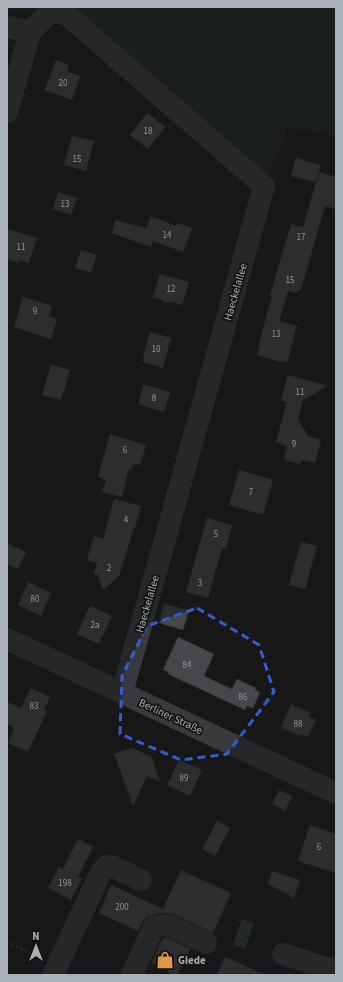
<svg xmlns="http://www.w3.org/2000/svg" width="343" height="982" viewBox="0 0 343 982" font-family="'Source Sans 3',sans-serif">
	<style>
		.green { fill: #212821 }
		.water { fill: #313c40 }
		.building { fill: #46474b; stroke: #313134 }
		.lines { fill: none; stroke-linecap: round; stroke-linejoin: round }
		.path { stroke: #3e4144; stroke-width: 2.5; stroke-dasharray: 2 3; stroke-linecap: butt }
		.minor { stroke: #383a3d; stroke-width: 22 }
		.marked { fill: none; stroke: #325dd3; stroke-width: 3; stroke-dasharray: 8 5; stroke-linejoin: round }
		.labels { text-anchor: middle; stroke-width: 3.5; stroke-linejoin: round; paint-order: stroke }
		.number-label { font-size: 9px; fill: #91969c }
		.street-label { font-size: 11px; fill: #aab0b7; stroke: #121213 }
		.poi-label { font-size: 11px; font-weight: bold; fill: #aab0b7; stroke: #121213; text-anchor: start }
	</style>
	<rect width="100%" height="100%" fill="#171718"/>
	<path class="green" d="M7 7H43L25 15 7 10Z
		M63 7H336V136L288 127 264 186Z"/>
	<path class="water" d="M242 919 254 923 245 949 233 944Z"/>
	<path class="building" d="M56 60 69 65 67 71 80 76 72 100 45 90Z
		M147 113 165 127 148 149 130 135Z
		M72 136 94 141 86 171 64 165Z
		M296 158 321 165 315 182 291 176Z
		M319 172 336 177V209L325 206 301 290 298 289 297 293 288 291 279 321 297 326 287 362H281L257 355 260 345 259 344 272 296 270 295 291 224 303 227Z
		M58 192 77 198 71 215 53 209Z
		M151 216 176 226 177 223 192 228 183 252 153 241 151 247 112 233 115 220 146 228Z
		M7 229 37 238 29 263 19 260V263L7 259Z
		M81 250 97 255 91 273 75 268Z
		M160 274 189 282 182 305 171 302 169 303 163 302 162 300 153 297Z
		M23 297 52 306 49 316 57 319 51 339 14 327Z
		M150 332 171 338 163 368 143 362 144 356H143Z
		M51 365 70 370 61 400 42 395Z
		M288 375 327 386 303 400 298 419 308 436 321 440 315 463 302 460 300 464 284 460 287 446 276 442 287 402 281 400Z
		M144 384 170 392 164 412 138 404Z
		M110 434 146 445 140 465 133 464 132 470 129 469 122 497 102 492 106 480 98 477Z
		M239 470 273 480 263 515 229 505Z
		M114 499 141 506 135 528H134L119 576 103 590 98 575 94 573 97 563 87 560 94 536 103 539Z
		M207 518 232 525 226 549 222 548 208 598 186 592Z
		M301 542 317 546 305 589 289 585Z
		M7 543 26 552 18 569 7 564Z
		M28 582 51 593 41 616 18 605Z
		M164 604 189 610 183 630 159 623Z
		M90 606 112 616 99 644 77 634Z
		M178 637 214 654 204 676 232 689 237 679 256 688 255 690 260 692 253 708 247 706 245 710 168 674 169 672 163 670Z
		M31 688 50 697 44 710 47 711 28 752 8 743 14 728 7 724V702L21 708Z
		M291 704 311 713 309 717 316 720 308 737 301 734 300 736 281 727Z
		M132 748 152 757 160 782 147 776 133 806 114 754Z
		M179 760 202 770 190 796 167 785Z
		M279 790 292 796 285 811 272 804Z
		M217 821 230 828 215 856 202 849Z
		M310 825 336 834V873L298 861Z
		M78 839 93 847 78 877 82 879 71 900 48 888 59 867 63 869Z
		M181 870 231 893 213 933 176 915 172 914 159 913 148 916 144 920 138 931 99 913 111 885 163 909Z
		M272 871 300 880 294 898 268 884Z
		M163 938H168L190 949 177 975H174L168 972 162 961 150 966Z
		M225 957 265 975H217Z"/>
	<g class="lines">
		<path class="path" d="M7 942 40 957"/>
		<path class="minor" d="M30 32 51 11 66 14 264 186 122 693
			M7 112 30 32 9 27
			M7 639 336 793
			M283 954 336 971
			M53 975 101 872 107 866 114 867 141 880
			M132 975 152 931 155 926 161 925 171 926 206 943"/>
	</g>
	<path d="M0 0H343V982H0ZM197 608 259 645 274 692 227 754 181 760 120 734 122 676 147 626Z" fill="#171718" fill-opacity=".55" fill-rule="evenodd"/>
	<path class="marked" d="M197 608 259 645 274 692 227 754 181 760 120 734 122 676 147 626Z"/>
	<defs>
		<g id="shop-bare" transform="scale(1.38)"><path d="M-5-2.5h2.3a2.7 3.5 0 0 1 5.4 0H5L5.5 6h-11ZM-1.5-2.5h3a1.5 2.3 0 0 0-3 0Z" fill="#e39444" stroke="#121213" stroke-width="2.5" paint-order="stroke"/></g>
	</defs>
	<g fill-rule="evenodd">
		<use href="#shop-bare" x="165" y="960"/>
	</g>
	<g class="labels">
		<g class="number-label">
			<text x="63" y="86">20</text>
			<text x="148" y="134">18</text>
			<text x="77" y="162">15</text>
			<text x="65" y="207">13</text>
			<text x="167" y="238">14</text>
			<text x="301" y="240">17</text>
			<text x="21" y="250">11</text>
			<text x="290" y="283">15</text>
			<text x="171" y="292">12</text>
			<text x="35" y="314">9</text>
			<text x="276" y="337">13</text>
			<text x="156" y="352">10</text>
			<text x="300" y="395">11</text>
			<text x="154" y="401">8</text>
			<text x="294" y="447">9</text>
			<text x="125" y="453">6</text>
			<text x="251" y="495">7</text>
			<text x="126" y="523">4</text>
			<text x="216" y="537">5</text>
			<text x="109" y="571">2</text>
			<text x="200" y="586">3</text>
			<text x="35" y="602">80</text>
			<text x="95" y="628">2a</text>
			<text x="187" y="668">84</text>
			<text x="243" y="700">86</text>
			<text x="34" y="709">83</text>
			<text x="298" y="727">88</text>
			<text x="184" y="781">89</text>
			<text x="319" y="850">6</text>
			<text x="65" y="886">198</text>
			<text x="122" y="910">200</text>
		</g>
		<g class="street-label">
			<text transform="translate(235 292) rotate(-74)" y="4">Haeckelallee</text>
			<text transform="translate(147 604) rotate(-74)" y="4">Haeckelallee</text>
			<text transform="translate(171 716) rotate(25)" y="4">Berliner Straße</text>
		</g>
		<g class="poi-label">
			<text x="178" y="964">Giede</text>
		</g>
	</g>
	<rect width="343" height="982" fill="none" stroke="#aab0b7" stroke-width="16"/>
	<g transform="translate(36 946)" stroke="#121213" stroke-width="3" paint-order="stroke">
	<path d="M0-3L7 15L0 10L-7 15Z" fill="#aab0b7"/>
	<text y="-6" font-size="11" font-weight="bold" text-anchor="middle" fill="#aab0b7">N</text>
	</g>
</svg>
